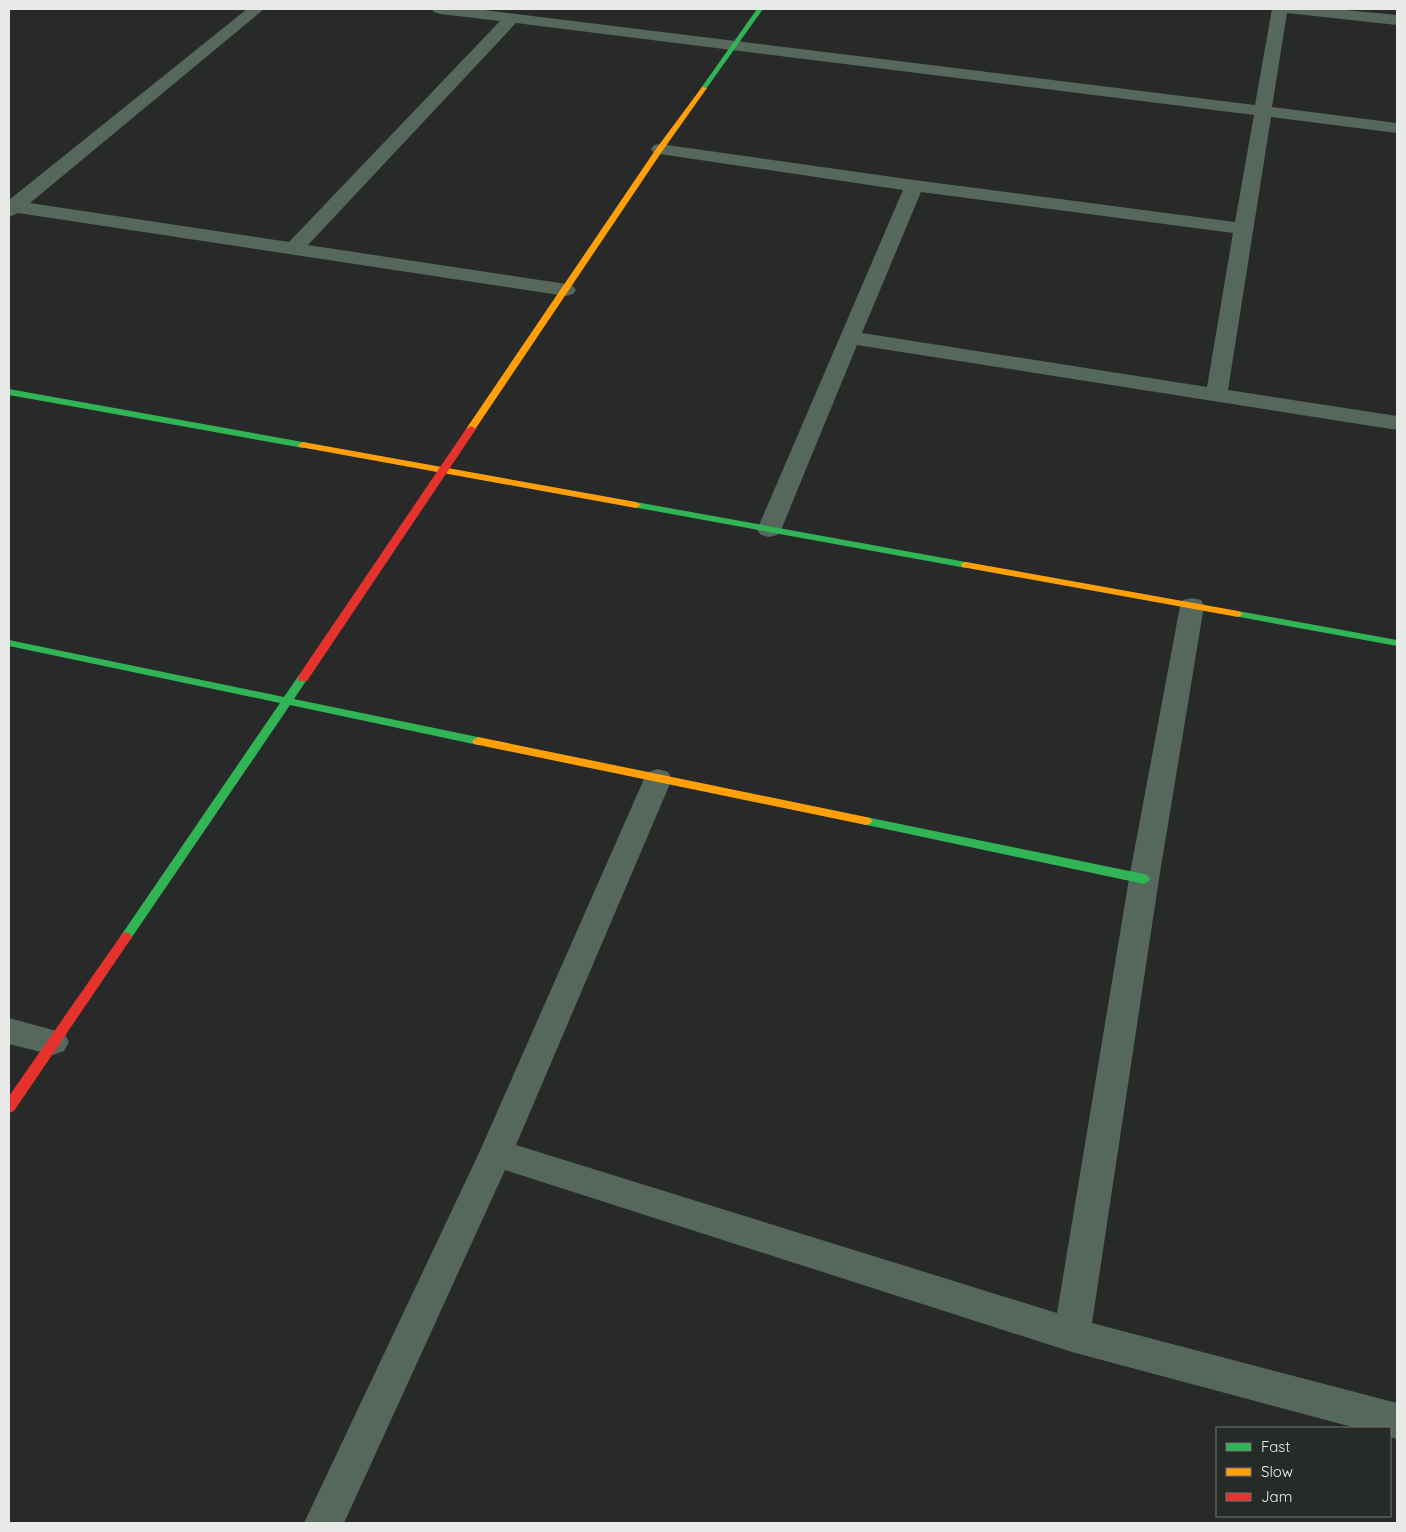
<svg xmlns="http://www.w3.org/2000/svg" width="1406" height="1532" viewBox="0 0 1406 1532" font-family="Quicksand,sans-serif">
	<style>
		.lines { fill: none; stroke-linecap: round; stroke-linejoin: round }
		.street { fill: #56675c; fill-rule: evenodd }
		.fast { fill: #30b455; fill-rule: evenodd }
		.slow { fill: #ff9f0a; fill-rule: evenodd }
		.jam { fill: #e5322d; fill-rule: evenodd }
	</style>
	<rect width="100%" height="100%" fill="#282a29"/>
	<g class="lines">
		<path class="street" d="M247 9H264L30 203 289 242 500 21 440 14 434 12 432 9H476L1255 105 1272 9H1335L1397 15V25L1287 13 1272 107 1397 123V133L1271 117 1228 390 1397 416V430L857 345 781 530 777 535 769 537 761 535 757 530 903 190 660 154 654 153 651 149 654 145 660 144 914 180 1235 222 1254 115 516 23 308 245 566 284 573 286 576 290 573 294 566 296 18 213 9 217V200ZM921 192 1233 233 1207 387 862 333Z
			M1192 598 1201 600 1204 606 1159 879 1092 1323 1397 1403V1439L1390 1437V1428H1356L1072 1352 505 1170 344 1523H304L479 1153 644 779 648 772 658 769 668 772 672 779 516 1145 1057 1313 1129 879 1180 606 1183 600Z
			M9 1018 64 1033 69 1042 64 1051 53 1055 9 1044Z"/>
		<path class="fast" d="M757 9H763L706 89H702L701 88Z
			M9 389 303 442 308 445 303 448 9 395Z
			M636 502 966 562 971 565 966 568 633 507V503Z
			M1238 611 1397 640V646L1234 616 1233 614 1234 612Z
			M9 640 284 697 299 675 303 674 308 678 294 699 478 737 484 741 478 745 290 705 130 940H122L120 937 122 934 280 703 9 646Z
			M866 817 1144 874 1148 876 1150 879 1148 882 1144 884 862 824 860 821 862 818Z"/>
		<path class="slow" d="M702 87 707 88 663 150 474 431H468L466 429 656 149Z
			M303 442 636 502 641 505 636 508 300 447 298 445Z
			M966 562 1238 611 1243 614 1238 617 962 567 961 565 962 563Z
			M478 737 866 817 870 818 872 821 870 824 866 825 474 744 472 741Z"/>
		<path class="jam" d="M471 426 476 429 307 681H299L298 678 299 675 466 429Z
			M126 932 130 934 132 937 130 940 14 1111 9 1113V1096L122 934Z"/>
	</g>
	<rect width="1406" height="1532" fill="none" stroke="#e8eae8" stroke-width="20"/>
	<rect x="1216" y="1427" width="175" height="90" fill="#272b28" stroke="#747775"/>
	<rect x="1226" y="1443" width="25" height="8" fill="#30b455" stroke="#747775"/>
	<text x="1261" y="1452" font-size="15" fill="#e8eae8">Fast</text>
	<rect x="1226" y="1468" width="25" height="8" fill="#ff9f0a" stroke="#747775"/>
	<text x="1261" y="1477" font-size="15" fill="#e8eae8">Slow</text>
	<rect x="1226" y="1493" width="25" height="8" fill="#e5322d" stroke="#747775"/>
	<text x="1261" y="1502" font-size="15" fill="#e8eae8">Jam</text>
</svg>
